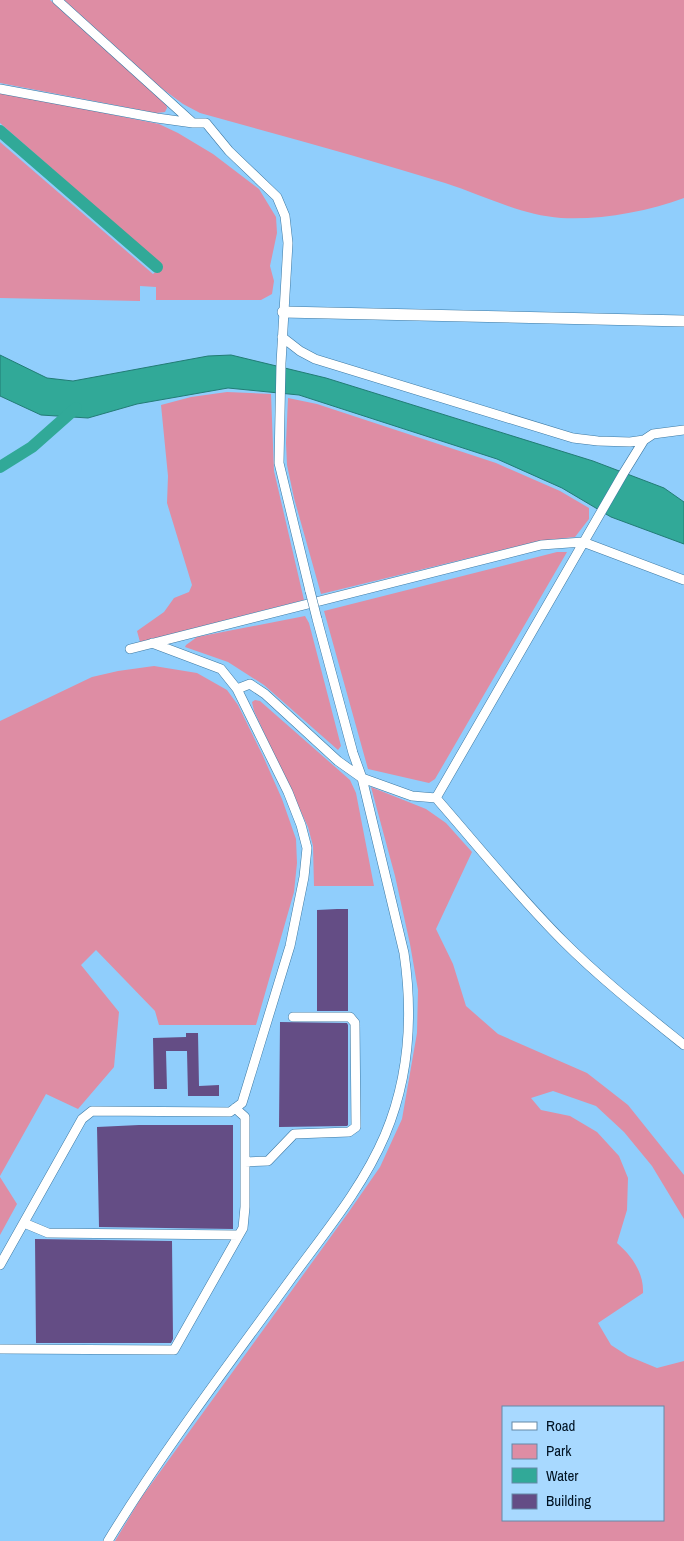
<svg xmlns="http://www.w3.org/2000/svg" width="684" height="1541" viewBox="0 0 684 1541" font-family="'Archivo Narrow',sans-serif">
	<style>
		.green { fill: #de8da4; fill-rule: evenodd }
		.water { fill: #31a998; stroke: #227c75 }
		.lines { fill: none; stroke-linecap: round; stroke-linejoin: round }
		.canal { stroke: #31a998; stroke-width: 12 }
		.building { fill: #644d85 }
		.minor-casing { stroke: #3d79a3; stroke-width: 10 }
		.tertiary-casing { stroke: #3d79a3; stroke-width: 12 }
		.minor { stroke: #fff; stroke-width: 9 }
		.tertiary { stroke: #fff; stroke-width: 11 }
		.minor-bridge-casing { stroke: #3d79a3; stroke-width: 10; stroke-linecap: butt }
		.minor-bridge { stroke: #fff; stroke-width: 9 }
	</style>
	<rect width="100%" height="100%" fill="#90cefc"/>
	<path class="green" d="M0 0H50L159 95 166 103 167 108 165 112 156 113 0 83Z
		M64 0H684V198C646 212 601 220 561 218 520 215 483 195 445 183 364 158 282 136 200 113L183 104 160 87Z
		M0 92 159 124 178 133 213 154 259 189 276 217 277 233 270 266 274 281 272 294 261 300H156V287L140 286V301L0 298V142L153 274 162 265 0 123Z
		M227 392 271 394 274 471 304 600 140 642 137 631 164 612 174 598 189 592 192 585 167 503 168 476 161 405 191 397Z
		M288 398 317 404 496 463 560 491 589 508V519L575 537 539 541 321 594 294 498 287 465 286 443Z
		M557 552H567L435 779 429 783 368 769 324 611Z
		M305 616 309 623 341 746 338 750 264 685 228 662 185 647 186 645 197 637Z
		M154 666 197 673 227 690 238 705 263 756 282 799 296 839 297 863 294 892 256 1025H159L155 1011 96 950 81 965 119 1012 114 1067 78 1109 46 1094 0 1176V721L92 677 118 671Z
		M255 700 260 701 350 780 356 793 374 886H314L313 846 308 827 254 711 252 702Z
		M371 787 426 809 446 823 472 852 436 929 453 964 466 1006 498 1034 587 1073 628 1105 684 1175V1219L652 1166 624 1132 596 1106 553 1091 531 1098 541 1110 570 1116 597 1132 619 1156 628 1178 627 1210 617 1243C632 1256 644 1273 643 1293L598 1323 611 1345 628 1356 657 1368 684 1361V1541H115L141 1498 348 1213 380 1167 402 1119 417 1033 418 990 410 944 395 876ZM503 1407H663V1520H503Z
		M0 1177 17 1204 0 1235Z"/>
	<path class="water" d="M0 355 47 378 73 381 208 356 231 355 326 378 593 461 664 488 684 502V544L611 517 562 488 497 459 299 395 228 388 137 404 88 418 41 415 0 396Z"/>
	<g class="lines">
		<path class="canal" d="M0 131 157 267
			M0 467 32 447 76 408"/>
	</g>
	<path class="building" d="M337 909H348V1011H317V910Z
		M280 1022 347 1023 348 1025V1125L347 1126 279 1127Z
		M186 1033H198L199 1086 219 1085V1096H188L187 1051H166L167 1089H154L153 1038 186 1037Z
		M139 1125H233V1229L99 1227 97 1127Z
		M35 1239 172 1241 173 1339 171 1343H36Z"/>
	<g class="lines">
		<g class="minor-casing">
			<path id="minor" d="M57 0 193 123H206L229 151 277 197 285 216 288 243 281 363 279 463 310 591
				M0 89 157 118 193 123
				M282 337 300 351 315 359 573 438 598 441 630 442 644 440 653 434 684 430
				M130 649 541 545 583 542 684 580
				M237 689 250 684 265 694 338 761 362 778 412 796 436 798C478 846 518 896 563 941 600 978 643 1012 684 1045
				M436 798 623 474 644 440
				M245 1162 268 1161 294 1134 349 1132 356 1127 355 1023 350 1017H293
				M24 1223 48 1233 239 1235 243 1228 245 1207V1117L235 1108
				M0 1265 82 1119 92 1111 230 1112 242 1103 290 946 304 877 307 848 301 825 288 792 237 689 221 669 152 643
				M0 1349 174 1350 239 1235
				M108 1541C163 1451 226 1368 288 1283 322 1236 362 1189 385 1135 409 1078 413 1014 404 953L362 778 353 753 317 619"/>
		</g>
		<g class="tertiary-casing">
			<path id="tertiary" d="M283 312 684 321"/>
		</g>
		<use href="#minor" class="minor"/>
		<use href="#tertiary" class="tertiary"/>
		<g class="minor-bridge-casing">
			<path id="minor-bridge" d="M310 591 317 619"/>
		</g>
		<use href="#minor-bridge" class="minor-bridge"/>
	</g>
	<rect x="502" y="1406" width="162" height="115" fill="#a8d9ff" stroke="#658aa7"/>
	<rect x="512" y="1422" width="25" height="8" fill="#ffffff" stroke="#658aa7"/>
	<text x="546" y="1431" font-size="15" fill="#001323">Road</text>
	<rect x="512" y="1444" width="25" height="15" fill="#de8da4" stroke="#658aa7"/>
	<text x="546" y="1456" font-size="15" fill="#001323">Park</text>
	<rect x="512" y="1468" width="25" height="15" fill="#31a998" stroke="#658aa7"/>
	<text x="546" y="1481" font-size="15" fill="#001323">Water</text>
	<rect x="512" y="1494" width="25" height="15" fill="#644d85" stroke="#658aa7"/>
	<text x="546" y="1506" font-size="15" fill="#001323">Building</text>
</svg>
